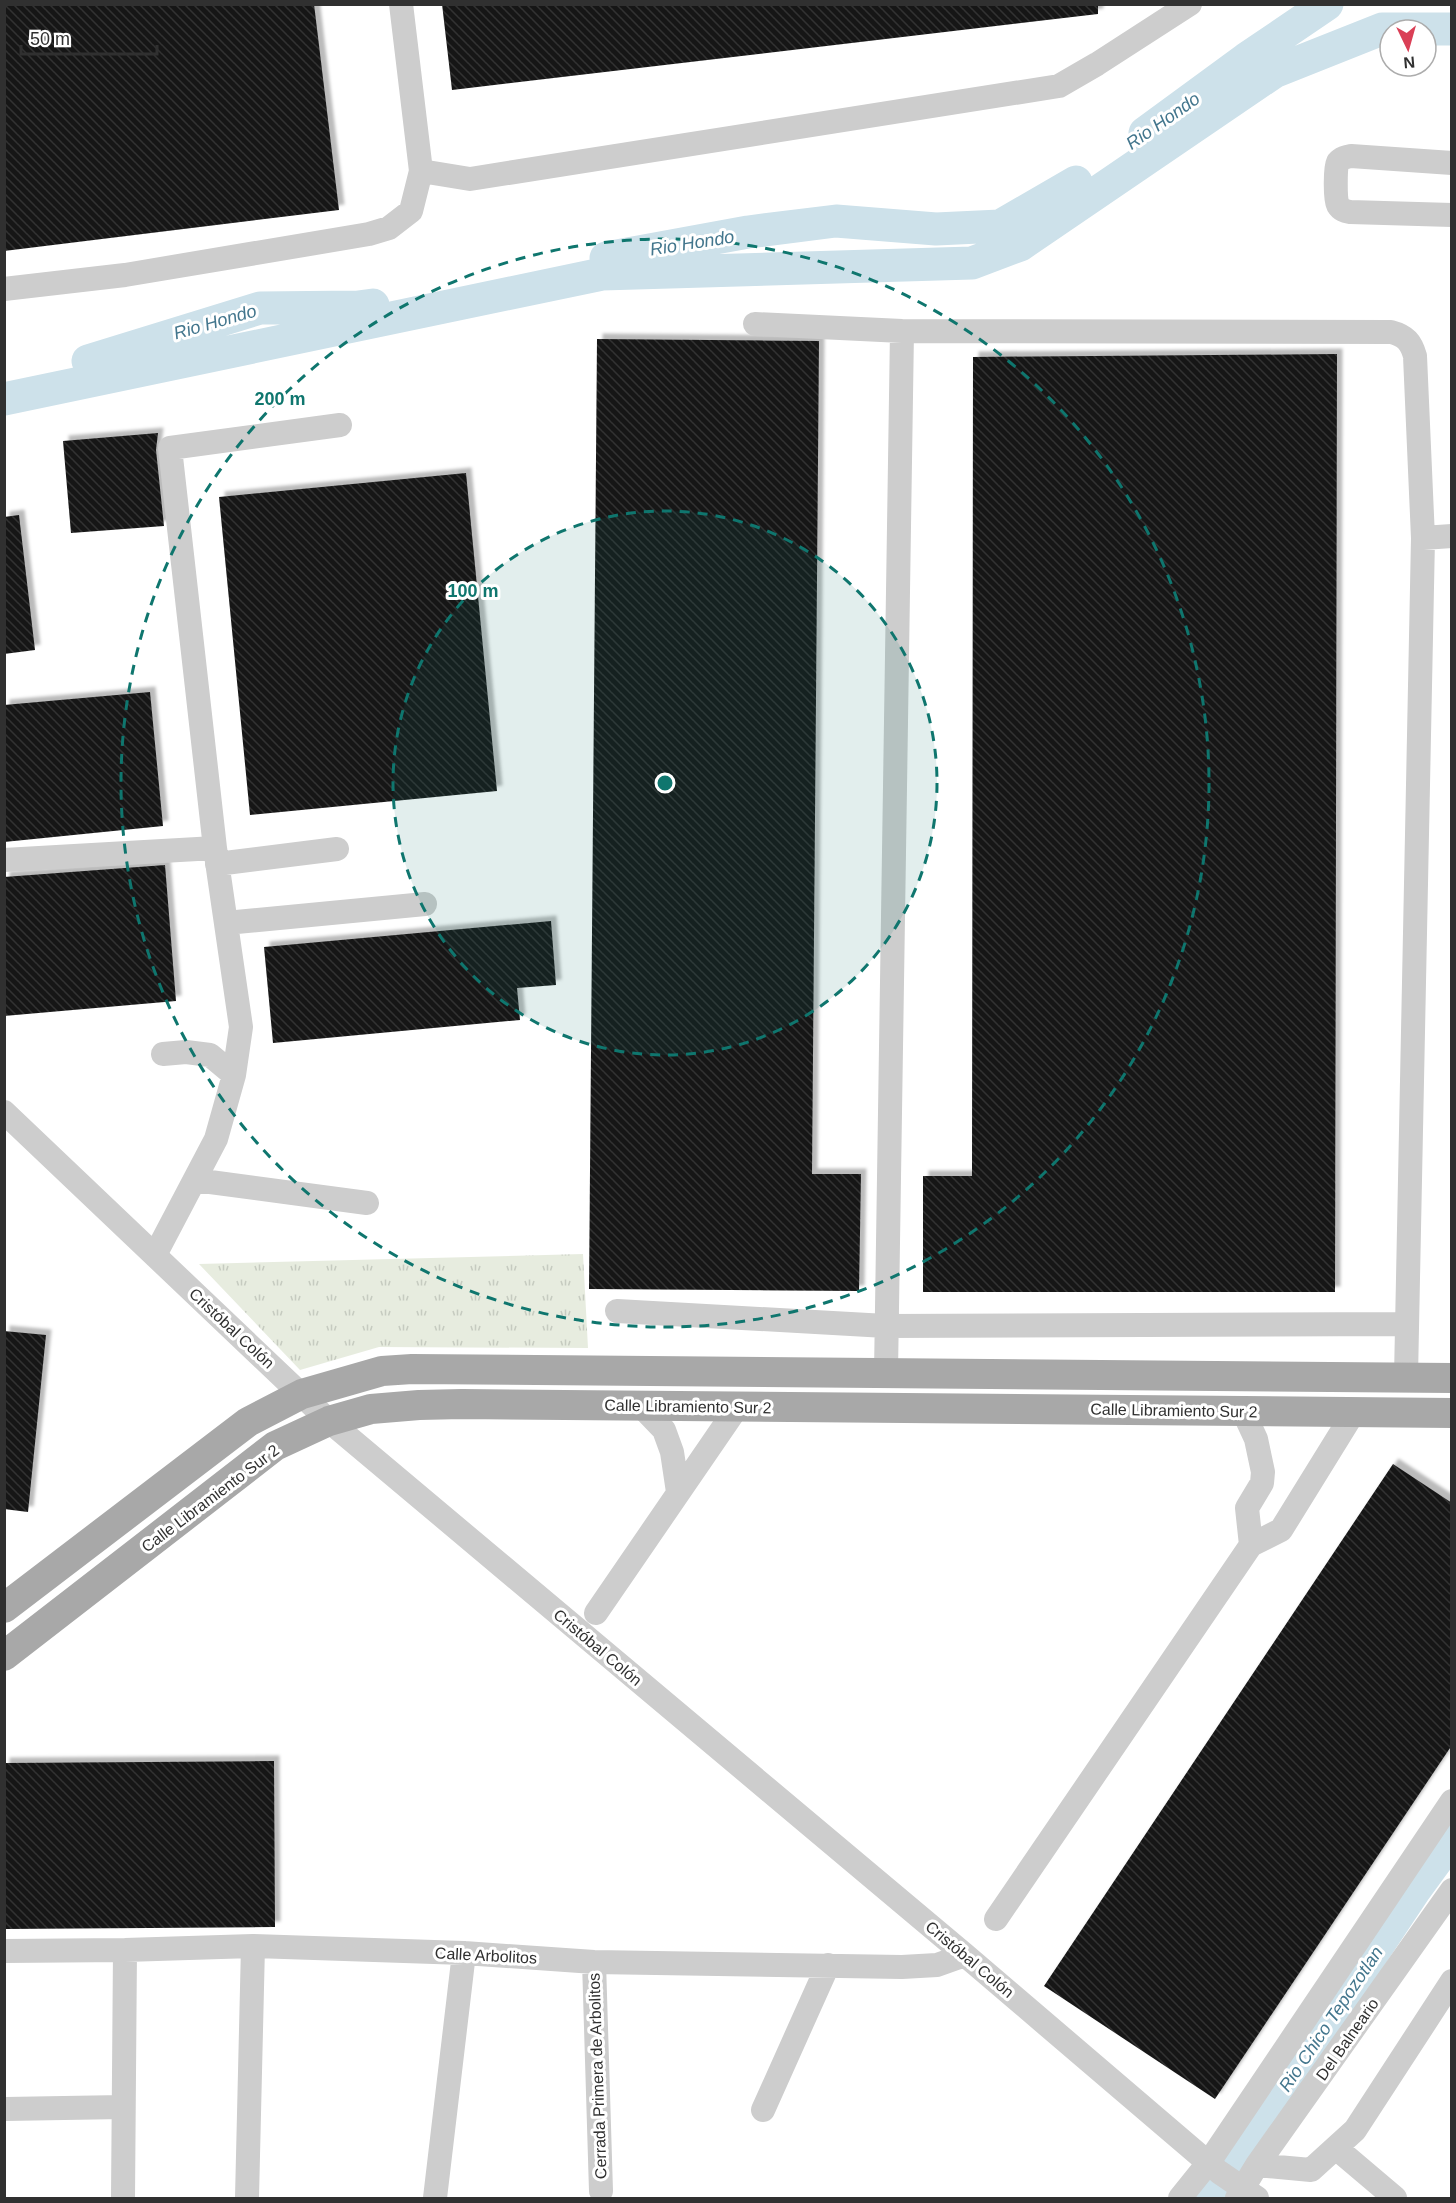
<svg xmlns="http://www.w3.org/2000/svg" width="1456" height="2203" viewBox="0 0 1456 2203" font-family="Arial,sans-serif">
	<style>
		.grass { fill: url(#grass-tufts) }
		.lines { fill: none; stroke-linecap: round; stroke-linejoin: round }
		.river { stroke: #cde1ea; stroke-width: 33 }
		.building { fill: url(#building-back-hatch); filter: url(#shadow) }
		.minor { stroke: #cdcdcd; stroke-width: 24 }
		.major { stroke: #a8a8a8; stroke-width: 30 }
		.ring { fill: none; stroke: #0f766e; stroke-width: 3; stroke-dasharray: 10 8 }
		.labels { text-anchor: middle; stroke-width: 6; stroke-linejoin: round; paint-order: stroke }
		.street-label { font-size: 16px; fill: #303030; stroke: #fff }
		.water-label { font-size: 18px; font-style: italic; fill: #43768d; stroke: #fff }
		.centre { fill: #0f766e; stroke: #fff; stroke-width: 3 }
		.ring-label { font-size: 18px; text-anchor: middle; font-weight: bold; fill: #0f766e; stroke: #fff; stroke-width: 6; stroke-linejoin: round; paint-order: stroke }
	</style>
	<defs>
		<pattern id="grass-tufts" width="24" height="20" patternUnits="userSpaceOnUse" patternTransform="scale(1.5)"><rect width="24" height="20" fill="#e7ecdf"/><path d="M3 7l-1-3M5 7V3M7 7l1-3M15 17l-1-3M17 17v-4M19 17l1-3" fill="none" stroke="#c6cbc0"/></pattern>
		<pattern id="building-back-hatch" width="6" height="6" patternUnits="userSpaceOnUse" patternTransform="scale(1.5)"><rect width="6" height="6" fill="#171717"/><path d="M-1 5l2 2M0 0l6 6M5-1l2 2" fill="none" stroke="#303030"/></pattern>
		<filter id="shadow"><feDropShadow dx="5.5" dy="-5.5" stdDeviation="1.5" flood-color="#0004"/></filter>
	</defs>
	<rect width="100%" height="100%" fill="#fff"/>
	<path class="grass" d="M583 1254 588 1348 379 1347 300 1370 199 1264Z"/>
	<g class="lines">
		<path class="river" d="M1145 133 1246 59 1327 4
			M606 258 748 232 836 221 936 229 1000 226 1076 182
			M88 361 260 308 358 307 373 305
			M4 399 602 274 972 263 1020 245 1274 72 1382 29H1452
			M1210 2198 1414 1891 1452 1839"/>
	</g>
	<path class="building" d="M4 4H314L339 210 4 251Z
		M442 4H1098V14L452 90Z
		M597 339 819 341 812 1174H861L859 1291 589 1289Z
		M1337 354 1335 1292H923V1176H972L973 357Z
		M158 433 156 450 164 526 71 533 63 441Z
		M466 473 497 791 250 815 219 497Z
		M19 515 35 650 4 654V517Z
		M150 692 163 826 4 842V705Z
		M165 865 176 1001 4 1016V877Z
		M551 921 556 985 517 988 520 1020 273 1043 264 947Z
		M4 1331 46 1335 28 1512 4 1509Z
		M1393 1464 1452 1503V1745L1215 2099 1044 1986Z
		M274 1761 275 1927 4 1929V1763Z"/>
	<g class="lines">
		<path class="minor" d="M401 4 421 171
			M1452 163 1351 156C1346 157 1341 158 1338 162 1335 168 1335 199 1338 205 1341 210 1345 211 1350 212L1452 215
			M4 289 125 275 369 234 389 228 411 211 421 171 470 179 1059 86 1097 64 1190 4
			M755 324 902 331 1391 332C1406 336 1411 342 1415 356L1423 538 1406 1377
			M1423 538 1452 536
			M215 848 170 448 340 425
			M4 860 215 848 241 1027 234 1075 216 1139 155 1255
			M217 864 337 849
			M226 923 425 904
			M163 1054 186 1052 210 1055 234 1075
			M4 1112 329 1421 965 1955 1219 2172 1257 2198
			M195 1180 367 1203
			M617 1311 886 1326 1406 1324
			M886 1373 902 331
			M640 1405 664 1430 672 1452 678 1492
			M1243 1411 1256 1439 1263 1472 1262 1483 1247 1508 1251 1545
			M596 1613 738 1406
			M996 1919 1251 1545 1281 1530 1354 1412
			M4 1951 125 1950 253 1946 464 1953 594 1962 902 1967 937 1965 965 1955
			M594 1962 601 2191
			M5 2109 123 2107
			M763 2110 828 1965
			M1336 2148 1395 2198
			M1257 2165 1311 2170 1355 2130 1452 1981
			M123 2198 125 1950
			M247 2198 253 1946
			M435 2198 464 1953
			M1180 2198 1209 2162 1452 1801
			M1237 2198 1257 2165 1452 1890"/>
		<path class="major" d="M4 1608 248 1422 302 1394 382 1371 412 1369 1452 1378
			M4 1656 275 1446 329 1421 371 1409 419 1405 462 1404 1452 1413"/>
	</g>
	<circle cx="665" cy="783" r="272" fill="#0f766e" fill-opacity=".12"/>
	<g class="ring">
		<circle cx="665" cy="783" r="272"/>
		<circle cx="665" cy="783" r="544"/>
	</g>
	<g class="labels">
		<g class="street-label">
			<text transform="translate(232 1328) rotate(43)" y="6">Cristóbal Colón</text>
			<text transform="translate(688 1406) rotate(1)" y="6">Calle Libramiento Sur 2</text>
			<text transform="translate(1174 1410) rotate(1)" y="6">Calle Libramiento Sur 2</text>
			<text transform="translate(210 1498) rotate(-37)" y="6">Calle Libramiento Sur 2</text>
			<text transform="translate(598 1647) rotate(40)" y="6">Cristóbal Colón</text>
			<text transform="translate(486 1955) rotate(3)" y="6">Calle Arbolitos</text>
			<text transform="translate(970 1959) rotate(40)" y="6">Cristóbal Colón</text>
			<text transform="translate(1347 2039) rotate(-55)" y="6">Del Balneario</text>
			<text transform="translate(597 2076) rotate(-92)" y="6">Cerrada Primera de Arbolitos</text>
		</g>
		<g class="water-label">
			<text transform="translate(1163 121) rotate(-35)" y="6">Rio Hondo</text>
			<text transform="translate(692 243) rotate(-9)" y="6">Rio Hondo</text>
			<text transform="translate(215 322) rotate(-16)" y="6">Rio Hondo</text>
			<text transform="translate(1331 2019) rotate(-56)" y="6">Rio Chico Tepozotlan</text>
		</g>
	</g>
	<circle cx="665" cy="783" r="9" class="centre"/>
	<g class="ring-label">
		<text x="280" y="405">200 m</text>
		<text x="473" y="597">100 m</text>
	</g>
	<rect width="1456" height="2203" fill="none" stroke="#303030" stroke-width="12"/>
	<g transform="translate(1408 48) rotate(175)"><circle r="28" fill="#ffffff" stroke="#acacac" stroke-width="1.5"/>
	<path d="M0-4.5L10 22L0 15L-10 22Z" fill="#da3f56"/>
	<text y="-9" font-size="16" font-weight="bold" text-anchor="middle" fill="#303030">N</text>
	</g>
	<path d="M21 45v9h136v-9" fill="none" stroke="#303030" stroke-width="3"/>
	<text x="30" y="45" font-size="18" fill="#303030" stroke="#ffffff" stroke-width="4.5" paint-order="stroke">50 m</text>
</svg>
